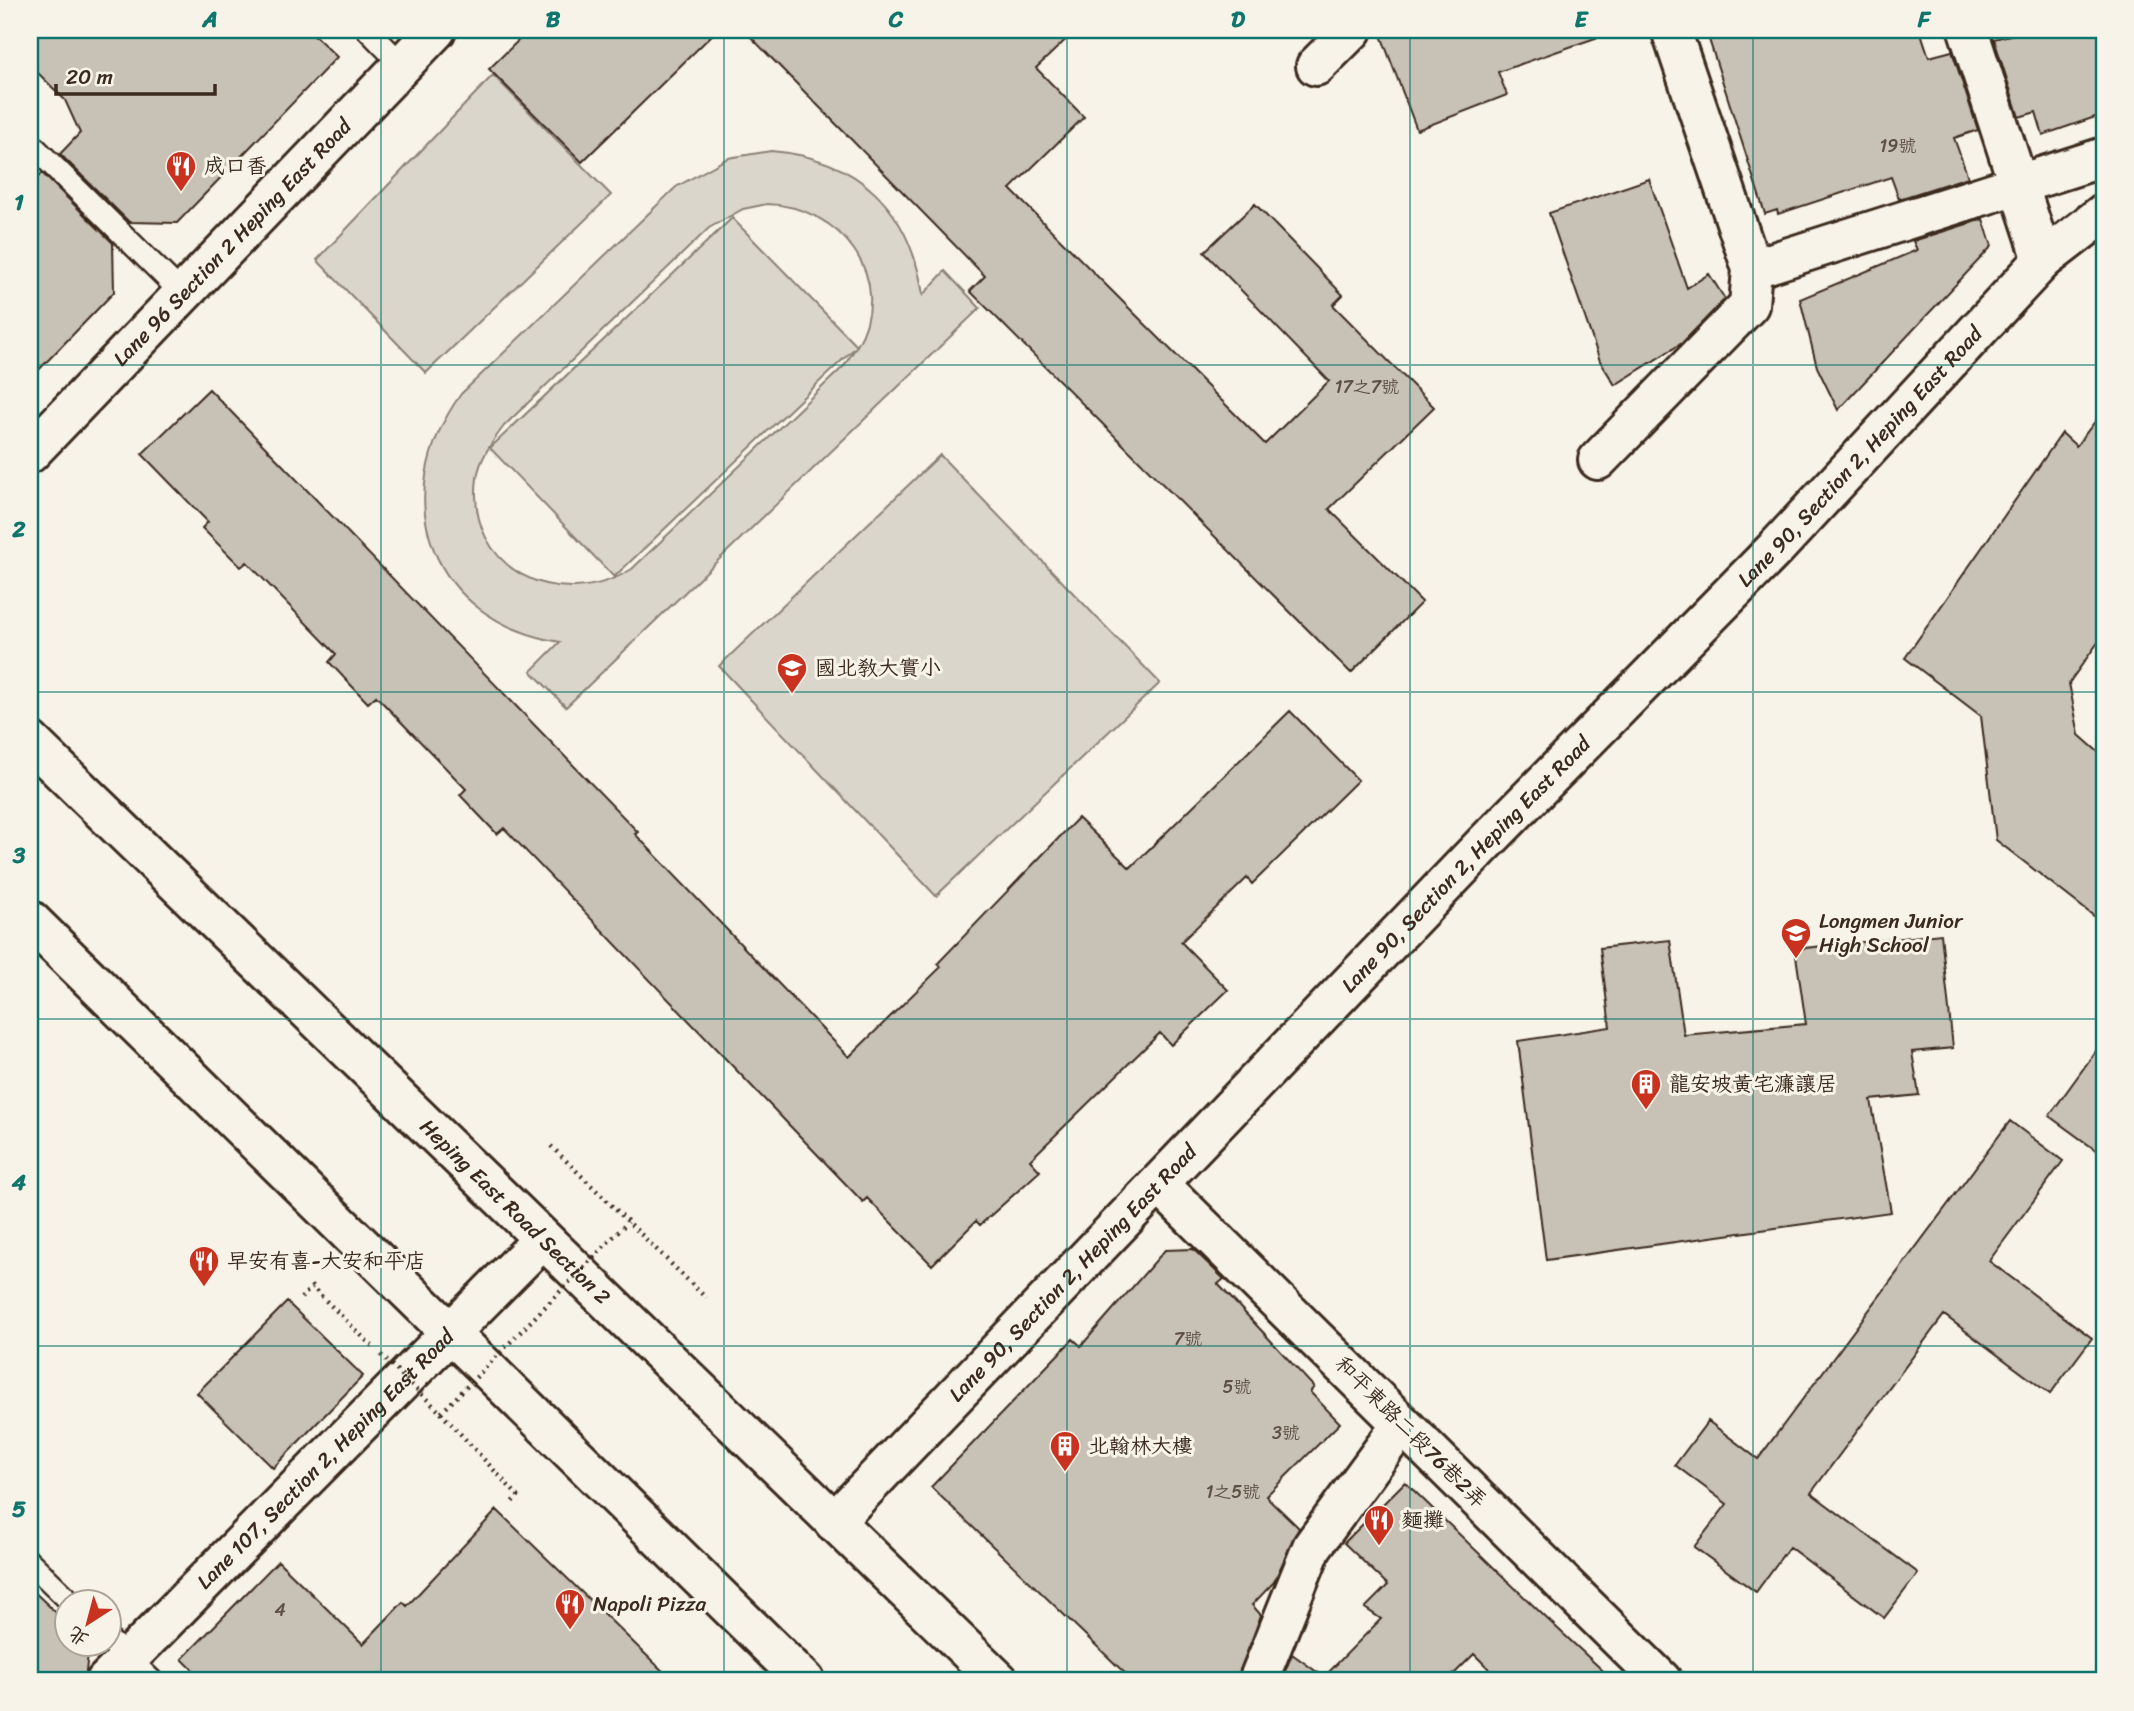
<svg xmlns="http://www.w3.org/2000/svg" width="2134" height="1711" viewBox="0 0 2134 1711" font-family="Sriracha,'LXGW WenKai TC',sans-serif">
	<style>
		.pitch { fill: #dbd6cb; stroke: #8b8074; stroke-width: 2; fill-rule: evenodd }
		.building { fill: #c8c1b6; stroke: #3b2a1e; stroke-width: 2 }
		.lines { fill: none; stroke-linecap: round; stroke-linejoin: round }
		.service-casing { stroke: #3b2a1e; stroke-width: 26 }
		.minor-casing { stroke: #3b2a1e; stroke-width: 44 }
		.secondary-casing { stroke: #3b2a1e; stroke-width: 44 }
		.path { stroke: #3b2a1e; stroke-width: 4.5; stroke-dasharray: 2 5; stroke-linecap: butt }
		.service { stroke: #f7f3e8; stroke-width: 21 }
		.minor { stroke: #f7f3e8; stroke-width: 38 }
		.secondary { stroke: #f7f3e8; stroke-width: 38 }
		.path-bridge { stroke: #3b2a1e; stroke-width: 4.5; stroke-dasharray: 2 5; stroke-linecap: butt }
		.grid { fill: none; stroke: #0f766e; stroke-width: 2; stroke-opacity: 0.55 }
		.labels { text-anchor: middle; stroke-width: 6; stroke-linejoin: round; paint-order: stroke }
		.number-label { font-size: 18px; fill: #5e5044 }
		.poi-label { font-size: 21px; fill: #3b2a1e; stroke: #f7f3e8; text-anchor: start }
		.street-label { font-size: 21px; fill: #3b2a1e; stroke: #f7f3e8 }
		.neatline { fill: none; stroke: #0f766e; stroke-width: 2.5 }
		.grid-label { font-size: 23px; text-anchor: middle; font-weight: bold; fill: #0f766e }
	</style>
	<rect width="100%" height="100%" fill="#f7f3e8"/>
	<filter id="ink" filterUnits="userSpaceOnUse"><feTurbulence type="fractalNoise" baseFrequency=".0143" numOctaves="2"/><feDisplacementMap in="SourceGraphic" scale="14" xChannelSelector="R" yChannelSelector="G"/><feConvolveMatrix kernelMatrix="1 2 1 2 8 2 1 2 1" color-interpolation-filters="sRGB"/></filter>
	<g filter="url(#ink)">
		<path class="pitch" d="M493 75 611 195 426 373 317 260Z
			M771 151C859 158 910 209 923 295L945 271 980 308 566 707 531 671 560 642C431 620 385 499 461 394L676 187 728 158ZM767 204C840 206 897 278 857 346L732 218 490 448 614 577 856 347 844 366 632 569C558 615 465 569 477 478 480 458 492 442 504 426L709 228 743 209Z
			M940 455 1160 683 936 896 719 666Z"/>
		<path class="building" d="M30 30H309L337 57 177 223 129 222 60 154 80 133 65 100 30 65Z
			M529 30H717L582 162 489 69Z
			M744 30H1076L1036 68 1084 117 1010 189 1265 444 1329 381 1204 252 1255 204 1343 295 1333 305 1434 407 1329 509 1422 602 1351 673 970 291 985 276Z
			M1379 30H1600L1601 36 1498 72 1507 95 1417 130Z
			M1706 30H1920L1929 57 1952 51 1978 130 1954 138 1968 177 1899 199 1891 177 1778 214 1777 210 1765 214Z
			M2029 30H2104V114L2043 135 2036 112 2019 117 1994 39Z
			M42 173 113 243 114 292 30 379V186Z
			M1649 179 1687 288 1709 274 1725 299 1682 343 1615 385 1600 361 1549 213Z
			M1983 219 1992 246 1838 410 1817 367 1800 299 1917 250 1913 241Z
			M209 389 638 832 635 834 849 1057 941 967 938 963 1078 818 1130 868 1290 711 1358 780 1252 884 1247 878 1181 942 1228 990 1171 1045 1160 1033 1030 1160 1040 1171 980 1225 976 1221 932 1265 867 1198 863 1202 504 828 497 834 460 795 466 789 376 696 368 703 329 662 336 654 247 562 241 567 202 528 208 522 142 454Z
			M2104 410V634L2069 683 2079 735 2104 757V924L1996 840 1981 716 1905 658 2062 433 2076 446Z
			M1941 934 1953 1048 1912 1052 1919 1095 1871 1100 1891 1212 1546 1260 1518 1041 1610 1027 1600 948 1670 940 1684 1035 1806 1024 1795 949Z
			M2104 1040V1156L2049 1116Z
			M2010 1121 2063 1161 1989 1261 2092 1338 2050 1394 1944 1315 1811 1493 1918 1573 1884 1618 1789 1547 1756 1592 1694 1547 1727 1504 1675 1465 1708 1421 1758 1459Z
			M1193 1249 1224 1279 1218 1284 1314 1387 1310 1392 1340 1423 1266 1496 1299 1528 1274 1582 1252 1605 1261 1615 1237 1681H1133L931 1487 1073 1339 1081 1346 1165 1250Z
			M287 1302 363 1376 273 1468 197 1393Z
			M1405 1482 1543 1615 1614 1681H1501L1474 1654 1447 1681H1281L1292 1654 1324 1677 1381 1619 1365 1608 1388 1585 1344 1543Z
			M497 1510 673 1681H204L182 1659 278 1561 363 1644 403 1602 407 1606Z
			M30 1588 66 1622V1644H89L85 1681H30Z"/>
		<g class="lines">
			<g class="service-casing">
				<path id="service" d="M368 30 402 65
					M30 143 182 293
					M30 1562 71 1602
					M108 1639 152 1681"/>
			</g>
			<g class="minor-casing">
				<g id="minor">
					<path d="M1968 30 2043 260"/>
					<path d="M1316 66 1352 30"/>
					<path d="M1752 269 2104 157"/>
					<path id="s1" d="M30 453 436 30"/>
					<path d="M1598 460 1749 305 1752 269 1671 30"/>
					<path d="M1159 1184 1662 1681"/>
					<path id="s2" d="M834 1522 1483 845 1775 549 2043 260 2104 213"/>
					<path id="s3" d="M106 1681 543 1239"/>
					<path d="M1258 1681 1312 1547 1402 1424"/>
				</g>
			</g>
			<g class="secondary-casing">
				<g id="secondary">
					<path id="s4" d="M30 741 999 1681"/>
					<path d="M30 920 805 1681"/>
				</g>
			</g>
			<path class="path" d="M551 1146 706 1298
				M301 1298 312 1287 372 1346
				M441 1413 518 1496 509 1505"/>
			<use href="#service" class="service"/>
			<use href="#minor" class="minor"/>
			<use href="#secondary" class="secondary"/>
			<path class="path-bridge" d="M381 1355 441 1413 628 1222"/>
		</g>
	</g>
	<path class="grid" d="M381 30V1681M724 30V1681M1067 30V1681M1410 30V1681M1753 30V1681M30 365H2104M30 692H2104M30 1019H2104M30 1346H2104"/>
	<defs>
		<g id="restaurant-pin" transform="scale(1.575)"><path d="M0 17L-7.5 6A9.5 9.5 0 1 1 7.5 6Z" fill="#c8321e" stroke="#f7f3e8"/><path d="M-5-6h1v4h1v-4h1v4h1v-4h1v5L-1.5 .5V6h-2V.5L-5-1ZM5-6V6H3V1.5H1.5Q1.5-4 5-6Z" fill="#fff"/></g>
		<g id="school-pin" transform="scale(1.575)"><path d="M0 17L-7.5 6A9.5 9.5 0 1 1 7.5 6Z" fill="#c8321e" stroke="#f7f3e8"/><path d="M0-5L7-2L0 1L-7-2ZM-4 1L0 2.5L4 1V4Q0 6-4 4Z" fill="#fff"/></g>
		<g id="building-pin" transform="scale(1.575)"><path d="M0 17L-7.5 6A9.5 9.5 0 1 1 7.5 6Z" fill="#c8321e" stroke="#f7f3e8"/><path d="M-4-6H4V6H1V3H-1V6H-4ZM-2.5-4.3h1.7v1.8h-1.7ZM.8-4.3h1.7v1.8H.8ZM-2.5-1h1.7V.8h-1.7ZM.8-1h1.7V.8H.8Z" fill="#fff"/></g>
	</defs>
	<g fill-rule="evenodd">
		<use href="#restaurant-pin" x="181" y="166"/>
		<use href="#school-pin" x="792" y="668"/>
		<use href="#school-pin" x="1796" y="933"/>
		<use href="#building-pin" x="1646" y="1084"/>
		<use href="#restaurant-pin" x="204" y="1261"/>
		<use href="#building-pin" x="1065" y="1446"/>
		<use href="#restaurant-pin" x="1379" y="1520"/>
		<use href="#restaurant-pin" x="570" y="1604"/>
	</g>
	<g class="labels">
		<g class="number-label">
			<text x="1898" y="152">19號</text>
			<text x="1367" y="393">17之7號</text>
			<text x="1188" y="1345">7號</text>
			<text x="1237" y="1393">5號</text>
			<text x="1286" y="1439">3號</text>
			<text x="1233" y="1498">1之5號</text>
			<text x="280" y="1616">4</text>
		</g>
		<g class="poi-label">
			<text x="204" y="173">成口香</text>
			<text x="815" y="675">國北教大實小</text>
			<text x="1819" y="928">Longmen Junior<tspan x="1819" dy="24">High School</tspan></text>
			<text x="1669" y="1091">龍安坡黃宅濂讓居</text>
			<text x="227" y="1268">早安有喜-大安和平店</text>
			<text x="1088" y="1453">北翰林大樓</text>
			<text x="1402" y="1527">麵攤</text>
			<text x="593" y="1611">Napoli Pizza</text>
		</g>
		<g class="street-label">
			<text dy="7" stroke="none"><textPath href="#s1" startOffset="292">Lane 96 Section 2 Heping East Road</textPath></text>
			<text dy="7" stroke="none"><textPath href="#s2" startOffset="1479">Lane 90, Section 2, Heping East Road</textPath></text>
			<text dy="7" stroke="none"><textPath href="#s2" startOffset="912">Lane 90, Section 2, Heping East Road</textPath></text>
			<text dy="7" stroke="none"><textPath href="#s4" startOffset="676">Heping East Road Section 2</textPath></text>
			<text dy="7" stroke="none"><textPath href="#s2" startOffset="345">Lane 90, Section 2, Heping East Road</textPath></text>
			<text transform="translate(1411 1432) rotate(45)" y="7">和平東路二段76巷2弄</text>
			<text dy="7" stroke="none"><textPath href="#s3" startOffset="312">Lane 107, Section 2, Heping East Road</textPath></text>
		</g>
	</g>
	<rect width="2134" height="1711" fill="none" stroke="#f7f3e8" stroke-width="77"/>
	<g transform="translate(88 1623) rotate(216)"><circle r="33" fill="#f7f3e8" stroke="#aca397" stroke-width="2"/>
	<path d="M0-5L12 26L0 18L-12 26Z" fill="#c8321e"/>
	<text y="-10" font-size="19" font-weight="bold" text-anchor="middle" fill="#3b2a1e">北</text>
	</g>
	<path d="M56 84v10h159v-10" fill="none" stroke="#3b2a1e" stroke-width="3.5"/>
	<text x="66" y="84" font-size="21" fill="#3b2a1e" stroke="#f7f3e8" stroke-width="5" paint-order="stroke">20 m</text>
	<rect x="38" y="38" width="2058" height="1634" class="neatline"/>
	<g class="grid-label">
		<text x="210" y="27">A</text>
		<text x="553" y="27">B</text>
		<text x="896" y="27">C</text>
		<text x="1238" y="27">D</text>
		<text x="1581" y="27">E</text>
		<text x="1924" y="27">F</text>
		<text x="19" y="210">1</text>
		<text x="19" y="537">2</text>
		<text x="19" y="863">3</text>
		<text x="19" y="1190">4</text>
		<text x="19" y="1517">5</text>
	</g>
</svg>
